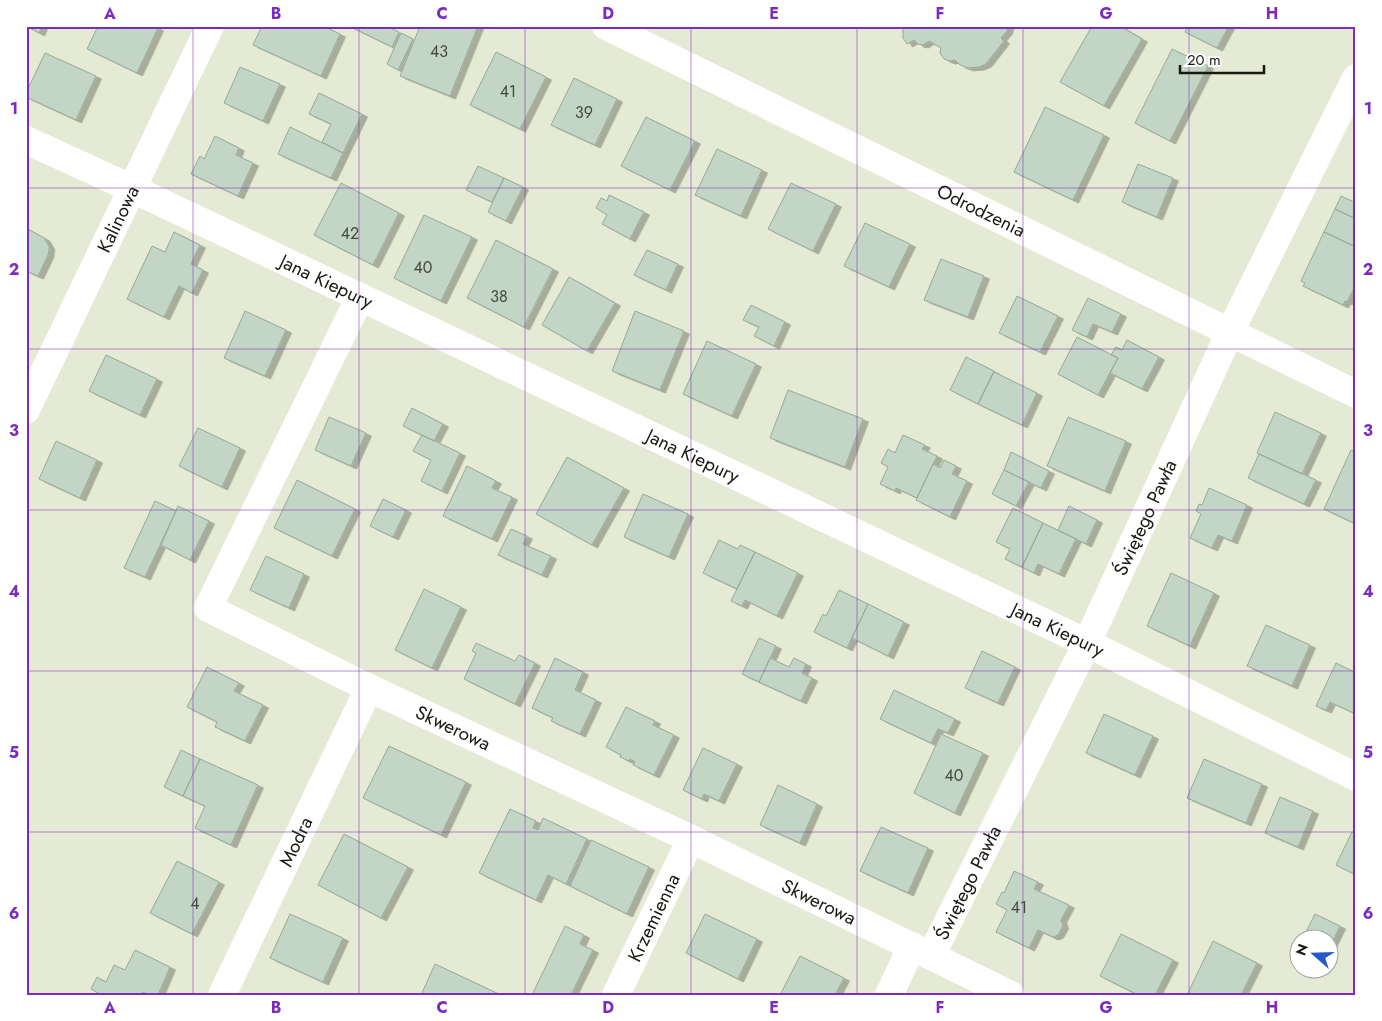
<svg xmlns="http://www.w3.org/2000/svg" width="1382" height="1021" viewBox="0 0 1382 1021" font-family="Jost,sans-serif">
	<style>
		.building { fill: #c3d6c5; stroke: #96a998; filter: url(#shadow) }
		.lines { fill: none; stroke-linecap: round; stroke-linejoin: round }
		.street { stroke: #fff; stroke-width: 28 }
		.grid { fill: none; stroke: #7b2cbf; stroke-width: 1; stroke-opacity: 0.55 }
		.labels { text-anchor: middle; stroke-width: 4; stroke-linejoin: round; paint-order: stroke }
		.number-label { font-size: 16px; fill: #43493f }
		.street-label { font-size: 19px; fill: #181a12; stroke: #fff }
		.neatline { fill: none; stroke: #7b2cbf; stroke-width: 2 }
		.grid-label { font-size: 16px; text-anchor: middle; font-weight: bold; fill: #7b2cbf }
	</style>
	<defs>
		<filter id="shadow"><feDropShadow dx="5.5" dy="3" stdDeviation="0" flood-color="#0004"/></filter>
	</defs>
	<rect width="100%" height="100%" fill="#e4ead3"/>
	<path class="building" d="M26 26H42L39 33Z
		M98 26H154L158 28 137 73 87 49Z
		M262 26H323L340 34 321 76 253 45Z
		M349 26H386L399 32 392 47Z
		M420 26H478L450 96 400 76Z
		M906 26H1008L1007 31 1001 38 1004 41 986 64 979 67 968 68 960 65 955 60 950 61 944 59 940 53 941 48 929 41 923 45 918 44 914 40 907 44 903 38V29Z
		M1092 26H1120L1142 39 1104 106 1060 82Z
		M1188 26H1229L1217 48 1185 32Z
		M401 33 413 39 398 70 387 64Z
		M1172 49 1208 66 1170 141 1135 123Z
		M496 52 546 77 520 129 470 105Z
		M45 53 96 76 76 120 26 97V93Z
		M240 67 280 84 263 121 224 103Z
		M574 78 617 99 595 145 551 125Z
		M319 93 362 114 343 153 322 142 331 124 309 114Z
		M1045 107 1104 135 1073 200 1014 172Z
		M646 117 695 141 670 190 621 166Z
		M290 127 343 153 331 178 278 154Z
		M215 136 239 148 236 155 253 163 238 196 191 174 200 156 204 159Z
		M717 149 762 170 741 216 695 195Z
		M1138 164 1173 178 1157 217 1122 202Z
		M478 166 504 178 492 202 466 190Z
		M504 178 523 187 506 221 488 212Z
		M341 183 399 213 373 265 314 235Z
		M791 183 836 204 813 251 768 229Z
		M609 195 644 212 630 239 602 224 607 215 596 208 601 198 607 201Z
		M1341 196 1356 203V219L1335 209Z
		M1335 209 1356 219V247L1324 232Z
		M424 215 472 237 441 301 394 278Z
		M865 223 910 244 889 287 844 266Z
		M26 228 44 238 49 246V249L48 255 38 276 26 271Z
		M174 232 200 245 191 264 203 270 192 293 179 286 164 317 127 299 152 246 165 252Z
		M1324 232 1356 247V284L1347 302 1345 301 1343 305 1303 286 1305 283 1301 281Z
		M496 240 553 269 524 327 467 298Z
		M647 250 678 264 666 290 634 275Z
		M941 259 984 276 968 317 924 300Z
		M569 277 615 303 587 351 542 325Z
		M1017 296 1058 316 1040 352 999 333Z
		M1088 298 1121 314 1112 332 1093 324 1087 337 1072 330Z
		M751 305 785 322 774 346 754 336 759 327 743 320Z
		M245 311 286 330 265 376 224 358Z
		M635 311 684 331 660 390 612 371Z
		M1077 337 1118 358 1098 395 1058 374Z
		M1127 340 1159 357 1142 389 1110 373 1118 358 1111 355 1116 347 1122 350Z
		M707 341 756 364 732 416 683 394Z
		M106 355 157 379 140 415 89 391Z
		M966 357 994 371 978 404 950 390Z
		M994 372 1037 393 1022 425 978 404Z
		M788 390 863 419 845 467 770 438Z
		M412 408 443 424 434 441 403 426Z
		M1275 412 1321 433 1302 474 1257 453Z
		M329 417 366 433 351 466 315 450Z
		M1068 417 1126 441 1105 491 1047 466Z
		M198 428 240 448 222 487 179 466Z
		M422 435 460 453 442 491 421 481 431 460 413 451Z
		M903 435 925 445 922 449 937 456 917 498 896 488 895 491 880 484 888 467 881 463 888 449 895 453Z
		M56 441 97 460 80 498 39 479Z
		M1351 450 1356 452V524L1324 509Z
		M1011 452 1049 471 1041 488 1004 470Z
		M1259 454 1316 480 1304 504 1248 478Z
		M567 457 624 488 592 545 536 514Z
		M944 460 956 466 952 474 967 481 950 517 916 500 933 464 940 468Z
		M467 466 496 481 492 488 512 497 492 539 443 516Z
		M1004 470 1029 482 1016 506 992 494Z
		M297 480 355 509 332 556 274 528Z
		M1209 488 1247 505 1232 541 1218 535 1212 548 1190 538 1201 514 1196 511 1199 504 1202 505Z
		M643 494 688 514 669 557 624 537Z
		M383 499 406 510 393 537 370 526Z
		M155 501 176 511 145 577 124 568Z
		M178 506 209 521 190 560 161 545Z
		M1069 506 1097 520 1086 544 1058 530Z
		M1013 508 1043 523 1022 567 1005 559 1010 549 996 542Z
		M1043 523 1076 539 1059 574 1038 564 1034 573 1022 567Z
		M511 529 527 536 523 544 551 556 542 575 498 555Z
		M719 540 738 549 740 545 755 552 737 589 703 573Z
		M755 552 798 573 777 616 745 600 742 606 731 601Z
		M266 556 304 574 289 608 250 590Z
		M1171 573 1214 593 1190 646 1147 626Z
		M424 589 461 607 432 668 395 650Z
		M839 590 868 604 847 648 814 632 823 614 826 616Z
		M868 604 904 622 888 656 852 638Z
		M1266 625 1310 645 1292 686 1247 666Z
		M759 638 776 646 759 682 742 674Z
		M476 643 515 661 519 655 535 663 515 704 464 679 476 653 472 651Z
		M982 651 1015 667 998 703 965 688Z
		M555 658 583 672 575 690 596 700 580 734 551 721 553 718 532 708Z
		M770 658 789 667 794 658 806 664 802 673 812 678 801 701 759 682Z
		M1336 663 1356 673V714L1330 702 1326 710 1316 706Z
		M207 667 239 683 234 691 263 705 245 741 215 727 217 722 187 707Z
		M894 690 955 719 948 733 938 729 931 743 880 719Z
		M626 707 655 721 653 725 674 735 654 775 633 765 635 762 630 759 629 761 620 757 621 755 606 747Z
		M1104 714 1153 736 1135 775 1086 753Z
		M941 734 983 753 955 813 914 793Z
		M389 746 466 782 441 835 363 798Z
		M703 748 737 764 719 801 704 794 702 799 683 790Z
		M181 750 200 759 183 796 164 787Z
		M200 759 258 785 231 845 195 828 205 806 183 796Z
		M1204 759 1262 784 1246 823 1187 798Z
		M778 785 817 804 800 843 760 825Z
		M1280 797 1313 811 1298 847 1265 833Z
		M510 809 536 821 533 828 538 830 543 818 587 839 566 884 548 875 536 900 479 873Z
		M881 827 928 848 908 893 860 871Z
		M1352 832 1356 833V875L1336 865Z
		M344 834 408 867 381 918 318 885Z
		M591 840 649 867 627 914 570 886Z
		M177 861 219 882 192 934 150 913Z
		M1014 871 1038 882 1034 889 1069 905 1061 920 1063 926 1058 935 1053 937 1038 930 1029 948 996 932 1007 910 996 904 1002 892 1004 893Z
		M290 914 343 938 323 982 270 958Z
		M705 914 757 939 738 979 686 953Z
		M1315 914 1340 926 1330 947V938H1303Z
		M565 926 584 935 580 944 593 950 571 995H532Z
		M1121 934 1173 960 1155 995H1138L1100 976Z
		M1213 941 1257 963 1241 995H1187Z
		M135 950 170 967 158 995H149L143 992 142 995H100V994L91 989 97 977 106 982 114 965 125 970Z
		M800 956 844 978 835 995H780Z
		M435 964 501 995H421Z"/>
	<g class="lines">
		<g class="street">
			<path id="s1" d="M606 26 1356 394"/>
			<path id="s2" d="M26 140 133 189 1087 643 1356 777"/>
			<path id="s3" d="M360 297 208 608 369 688 691 839 1011 995"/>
			<path id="s4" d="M26 410 210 26"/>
			<path id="s5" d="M931 956 1087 643 1230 332 1356 78"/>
			<path id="s6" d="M222 995 369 688"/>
			<path id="s7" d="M616 995 691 839"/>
			<path d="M889 995 912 946"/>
		</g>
	</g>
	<path class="grid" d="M193 26V995M359 26V995M525 26V995M691 26V995M857 26V995M1023 26V995M1189 26V995M26 188H1356M26 349H1356M26 510H1356M26 671H1356M26 832H1356"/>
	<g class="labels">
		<g class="number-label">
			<text x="439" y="57">43</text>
			<text x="508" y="97">41</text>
			<text x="584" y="118">39</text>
			<text x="350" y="239">42</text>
			<text x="423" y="273">40</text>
			<text x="499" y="302">38</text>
			<text x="954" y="781">40</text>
			<text x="195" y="909">4</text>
			<text x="1019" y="913">41</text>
		</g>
		<g class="street-label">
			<text dy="7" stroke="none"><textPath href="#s1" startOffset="418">Odrodzenia</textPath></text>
			<text dy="7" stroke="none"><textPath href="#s4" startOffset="212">Kalinowa</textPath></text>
			<text dy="7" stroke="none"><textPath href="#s2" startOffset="332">Jana Kiepury</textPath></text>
			<text dy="7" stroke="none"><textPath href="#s2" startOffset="738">Jana Kiepury</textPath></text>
			<text dy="7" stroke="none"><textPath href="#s5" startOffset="488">Świętego Pawła</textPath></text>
			<text dy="7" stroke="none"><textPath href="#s2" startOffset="1142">Jana Kiepury</textPath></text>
			<text dy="7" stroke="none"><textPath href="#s3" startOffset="619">Skwerowa</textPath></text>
			<text dy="7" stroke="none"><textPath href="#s6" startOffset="170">Modra</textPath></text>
			<text dy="7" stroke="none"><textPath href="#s5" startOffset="82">Świętego Pawła</textPath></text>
			<text dy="7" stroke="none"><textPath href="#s3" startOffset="1024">Skwerowa</textPath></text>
			<text dy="7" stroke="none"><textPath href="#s7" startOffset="86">Krzemienna</textPath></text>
		</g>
	</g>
	<rect width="1382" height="1021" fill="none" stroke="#ffffff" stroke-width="55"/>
	<g transform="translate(1314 954) rotate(290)"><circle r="24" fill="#ffffff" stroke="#a3a3a0"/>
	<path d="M0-4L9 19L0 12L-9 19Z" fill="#255bc8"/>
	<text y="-8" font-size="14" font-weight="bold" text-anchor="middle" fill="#181a12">N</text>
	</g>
	<path d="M1180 65v8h84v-8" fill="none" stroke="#181a12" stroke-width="2.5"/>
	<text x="1187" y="65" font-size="15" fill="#181a12" stroke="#ffffff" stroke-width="4" paint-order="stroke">20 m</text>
	<rect x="28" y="28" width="1326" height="966" class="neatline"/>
	<g class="grid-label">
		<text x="110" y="19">A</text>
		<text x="276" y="19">B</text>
		<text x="442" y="19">C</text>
		<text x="608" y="19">D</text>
		<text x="774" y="19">E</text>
		<text x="940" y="19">F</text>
		<text x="1106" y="19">G</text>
		<text x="1272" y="19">H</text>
		<text x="14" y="114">1</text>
		<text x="1368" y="114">1</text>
		<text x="14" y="275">2</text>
		<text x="1368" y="275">2</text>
		<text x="14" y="436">3</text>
		<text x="1368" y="436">3</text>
		<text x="14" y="597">4</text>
		<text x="1368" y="597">4</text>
		<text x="14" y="758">5</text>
		<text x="1368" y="758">5</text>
		<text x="14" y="919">6</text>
		<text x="1368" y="919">6</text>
		<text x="110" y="1013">A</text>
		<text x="276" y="1013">B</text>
		<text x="442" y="1013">C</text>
		<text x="608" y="1013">D</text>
		<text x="774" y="1013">E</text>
		<text x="940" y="1013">F</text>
		<text x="1106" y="1013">G</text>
		<text x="1272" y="1013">H</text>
	</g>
</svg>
